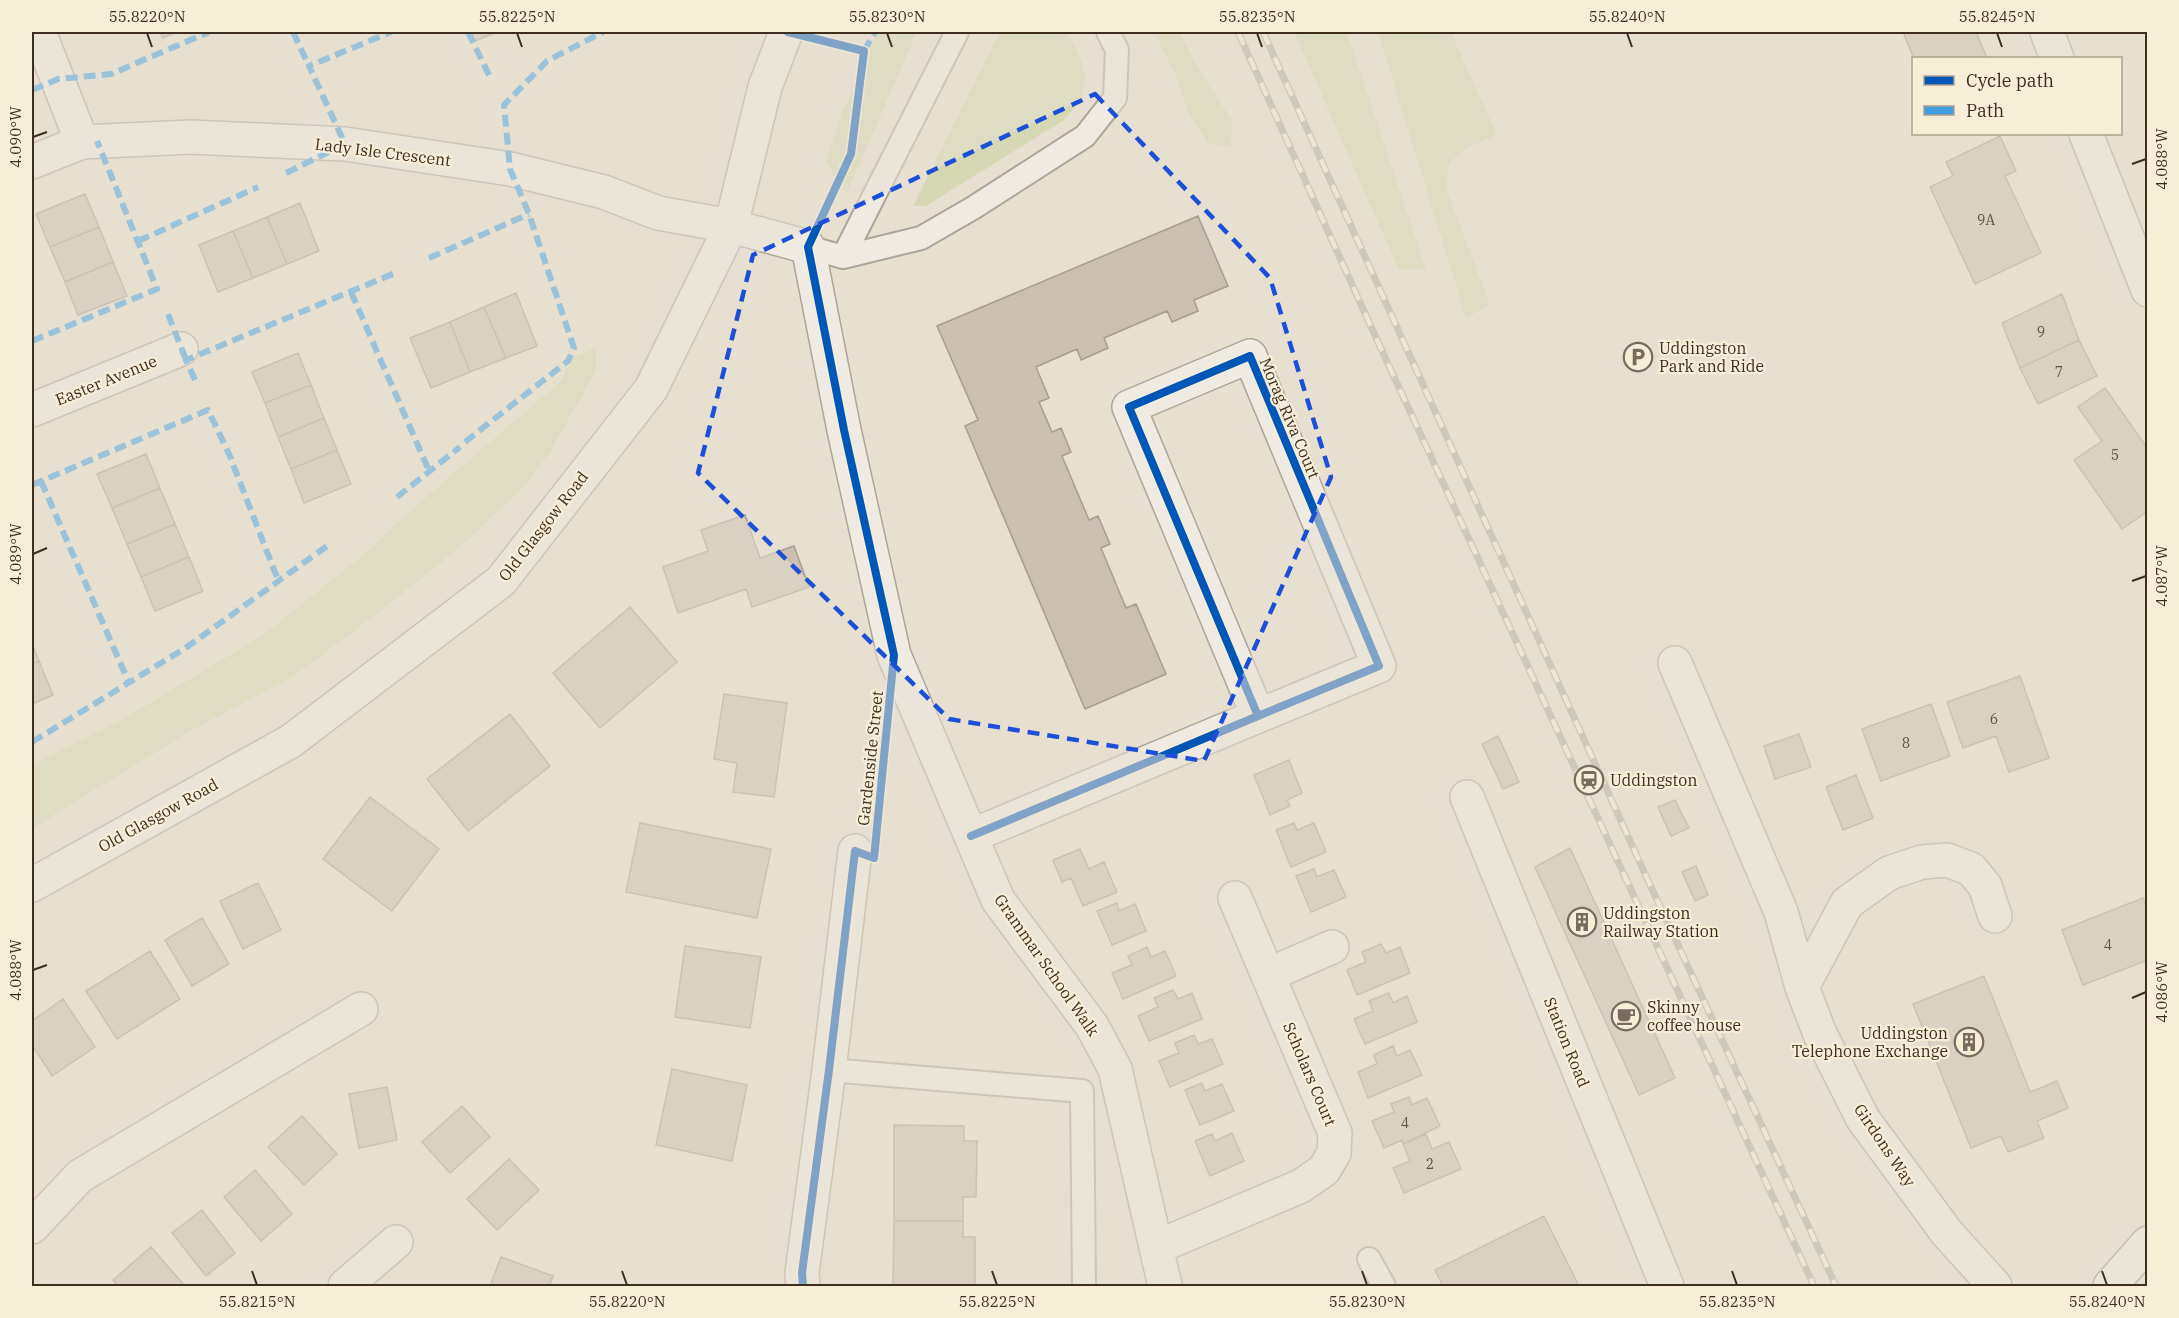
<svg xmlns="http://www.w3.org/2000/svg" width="2179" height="1318" viewBox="0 0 2179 1318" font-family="'IBM Plex Serif',serif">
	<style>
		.green { fill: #d6d7b3 }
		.building { fill: #cbbfb2; stroke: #a89c90; stroke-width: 1.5 }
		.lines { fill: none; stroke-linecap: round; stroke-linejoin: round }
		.service-casing { stroke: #ada599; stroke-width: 26 }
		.minor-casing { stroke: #ada599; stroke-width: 36 }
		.tertiary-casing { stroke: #ada599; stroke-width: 36 }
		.secondary-casing { stroke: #9c958a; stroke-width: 36 }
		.service { stroke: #efebe3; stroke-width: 22 }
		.minor { stroke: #efebe3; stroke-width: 33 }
		.tertiary { stroke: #efebe3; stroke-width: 33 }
		.secondary { stroke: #efebe3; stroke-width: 33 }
		.rail-casing { stroke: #afaaa2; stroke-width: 7 }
		.rail { stroke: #f7eed8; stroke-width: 4.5; stroke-dasharray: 14; stroke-linecap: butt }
		.quiet { stroke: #3f9de0; stroke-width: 6; stroke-dasharray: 12 6; stroke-linecap: butt }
		.cycleway-casing { stroke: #f7eed8; stroke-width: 11 }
		.cycleway { stroke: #0057b8; stroke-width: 8 }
		.marked { fill: none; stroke: #1d4ed8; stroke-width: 4.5; stroke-dasharray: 12 8; stroke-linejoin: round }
		.ticks { fill: none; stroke: #3d2e20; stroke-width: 2 }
		.labels { text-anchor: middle; stroke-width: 4.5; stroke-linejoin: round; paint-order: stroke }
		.number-label { font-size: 14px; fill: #605244 }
		.street-label { font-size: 16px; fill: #3d2e20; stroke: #f7eed8 }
		.poi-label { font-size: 16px; fill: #3d2e20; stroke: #f7eed8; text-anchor: start }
		.neatline { fill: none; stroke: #3d2e20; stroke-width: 2 }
		.ticks-label { font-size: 15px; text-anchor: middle; fill: #3d2e20 }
	</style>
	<rect width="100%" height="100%" fill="#e7e0d1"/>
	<path class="green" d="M877 32H917L846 195 826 162 843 111Z
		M1000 32H1066C1088 67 1095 88 1064 120L926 206H913Z
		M1154 32H1179L1201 73 1232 120 1231 146 1208 144 1189 114 1176 76Z
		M1294 32H1347L1426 269 1399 270Z
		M1378 32H1451L1497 135 1468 147 1449 163 1446 189 1490 304 1466 318Z
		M596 348V371L550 452 526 484 459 548 378 613 294 676 189 732 55 814 32 831V765L118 722 263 635 366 553 411 510 560 382 574 357Z"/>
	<path class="building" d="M160 32H177L163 38Z
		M471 32H497L475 41Z
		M1903 32H1976L1987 58 1914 59Z
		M2000 136 2016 171 2005 176 2041 253 1975 284 1930 187 1953 176 1946 162Z
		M85 194 99 227 50 247 36 214Z
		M300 203 319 251 287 264 267 217Z
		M1198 216 1228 286 1194 300 1198 311 1172 322 1167 311 1104 338 1108 348 1081 360 1077 349 1036 367 1049 398 1039 402 1052 432 1061 428 1071 452 1062 456 1089 520 1098 516 1110 544 1101 548 1126 608 1136 604 1166 674 1085 709 965 426 978 420 937 326Z
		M267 217 287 264 253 278 233 231Z
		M99 227 113 262 65 282 50 247Z
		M233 231 253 278 218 292 199 245Z
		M113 262 127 296 78 315 65 282Z
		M516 293 537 346 506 358 484 307Z
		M2062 294 2079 340 2020 368 2002 323Z
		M484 307 506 358 470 372 450 322Z
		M450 322 470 372 431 388 410 338Z
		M2079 340 2097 376 2038 404 2020 368Z
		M298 353 311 385 265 403 252 372Z
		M311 385 324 418 278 437 265 403Z
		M2105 388 2148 449V511L2122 529 2074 460 2102 441 2078 407Z
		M324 418 337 450 291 469 278 437Z
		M337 450 351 484 304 503 291 469Z
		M146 454 160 488 112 508 97 474Z
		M160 488 175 524 127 544 112 508Z
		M745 515 760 558 794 546 809 587 752 607 746 589 678 613 663 567 708 551 701 530Z
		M175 524 189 557 141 577 127 544Z
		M189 557 203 591 155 611 141 577Z
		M630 607 677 662 600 728 553 673Z
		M32 643 39 661 32 664Z
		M39 661 53 695 32 704V664Z
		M2020 676 2049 758 2009 772 1996 736 1963 748 1947 702Z
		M724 694 787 703 774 797 733 792 737 763 714 759Z
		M1931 704 1950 756 1881 781 1862 729Z
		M510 714 550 766 468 831 427 779Z
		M1799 734 1811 767 1775 779 1764 746Z
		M1498 736 1519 782 1503 789 1482 744Z
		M1289 760 1302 793 1287 800 1290 806 1270 815 1254 775Z
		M1856 775 1873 818 1843 830 1826 787Z
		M370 797 439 849 392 911 323 859Z
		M1675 800 1689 828 1671 836 1658 807Z
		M640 823 771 849 757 918 626 892Z
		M1294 823 1297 830 1314 823 1326 852 1291 867 1276 830Z
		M1570 848 1675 1078 1639 1095 1535 867Z
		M1080 849 1089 869 1104 862 1117 892 1083 906 1071 878 1062 882 1053 860Z
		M1696 866 1708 895 1695 901 1682 872Z
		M1314 869 1317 877 1334 870 1346 897 1311 912 1296 876Z
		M258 883 281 930 243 949 220 901Z
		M2143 898 2148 909V960L2083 985 2062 930Z
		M1117 903 1119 911 1135 904 1146 931 1112 945 1097 911Z
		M202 918 229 964 192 986 165 940Z
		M1381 944 1386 953 1400 947 1410 973 1357 995 1347 970 1366 962 1362 952Z
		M685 946 761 957 750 1028 675 1017Z
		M1147 947 1151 957 1165 951 1176 976 1123 999 1112 973 1132 965 1128 956Z
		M150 951 180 999 117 1039 86 991Z
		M1984 976 2030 1092 2057 1081 2068 1108 2037 1121 2044 1138 2008 1152 2001 1136 1971 1148 1913 1004Z
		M1173 990 1178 999 1192 993 1202 1019 1149 1041 1138 1016 1158 1007 1154 998Z
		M1389 993 1393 1003 1407 996 1417 1022 1365 1044 1354 1019 1373 1011 1369 1001Z
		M63 999 95 1047 52 1076 32 1045V1021Z
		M1194 1035 1198 1044 1212 1039 1223 1064 1170 1087 1159 1061 1179 1053 1175 1043Z
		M1393 1046 1397 1056 1410 1050 1422 1075 1368 1098 1358 1072 1377 1064 1374 1055Z
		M672 1069 747 1085 732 1161 656 1145Z
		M1202 1083 1205 1091 1222 1084 1234 1111 1200 1125 1185 1090Z
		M387 1087 397 1140 359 1148 349 1094Z
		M1409 1097 1412 1105 1427 1098 1440 1126 1403 1144 1402 1140 1384 1148 1372 1121 1394 1112 1391 1104Z
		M462 1106 490 1137 450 1173 422 1142Z
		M302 1116 337 1154 304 1185 268 1147Z
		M894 1125 964 1126V1141H977L976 1197H963V1221H894Z
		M1232 1133 1244 1161 1210 1176 1195 1141 1212 1134 1215 1141Z
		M1426 1134 1432 1149 1449 1142 1461 1169 1404 1193 1393 1168 1410 1161 1403 1144Z
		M509 1159 539 1190 497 1230 467 1199Z
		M255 1170 292 1214 261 1241 224 1197Z
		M202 1210 235 1253 206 1276 172 1233Z
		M1544 1216 1579 1286H1443L1435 1270Z
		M894 1221H963V1237H975V1286H893Z
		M151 1247 185 1286H118L113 1280Z
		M501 1257 553 1276 549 1286H490Z"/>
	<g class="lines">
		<g class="service-casing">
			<path id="service" d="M808 247 843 257 921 238 973 208 1085 136 1115 98 1117 50 1108 32
				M843 257 957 32
				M829 1070 1082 1091 1084 1286
				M1369 1259 1384 1286"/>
		</g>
		<g class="minor-casing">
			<path id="minor" d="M39 32 82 142
				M2047 32 2057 58
				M2086 134 2148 290
				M32 162 82 142 191 137 345 144 510 169 604 192 658 213 731 226 808 247 844 430 894 655 998 900 1092 1026 1115 1069 1165 1286
				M32 410 181 349
				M1675 663 1781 912 1802 987 1820 1034 1863 1119 1947 1233 1995 1286
				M1467 797 1667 1286
				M971 836 1258 716 1129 407 1250 356 1379 666 1258 716
				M1268 975 1332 947
				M1802 987 1847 903 1889 873 1922 862 1947 860 1971 869 1985 886 1995 916
				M32 1227 80 1176 361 1009
				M1157 1247 1301 1186 1324 1170 1334 1153 1335 1133 1235 898
				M345 1286 396 1242
				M803 1286 802 1273 829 1070 855 851"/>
		</g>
		<g class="tertiary-casing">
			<path id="tertiary" d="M32 885 291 741 501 581 651 389 731 226 765 87 786 32"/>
		</g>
		<g class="secondary-casing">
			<path id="secondary" d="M2110 1286 2148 1243"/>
		</g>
		<use href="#service" class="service"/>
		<use href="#minor" class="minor"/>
		<use href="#tertiary" class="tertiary"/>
		<use href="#secondary" class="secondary"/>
		<g class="rail-casing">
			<path id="rail" d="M1238 32 1378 342 1814 1286
				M1263 32 1646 876 1836 1286"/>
		</g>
		<use href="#rail" class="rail"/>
		<path class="quiet" d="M293 32 309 66
			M468 32 491 79
			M864 51 875 32
			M32 90 58 79 111 74 209 32
			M286 173 345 144 309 66 391 32
			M138 241 258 187
			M429 258 529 214
			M351 292 430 473
			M168 314 186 360
			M32 341 157 289 97 141
			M195 380 186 360 395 273
			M465 442 568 361 574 348 529 214 510 169 504 105 547 61 603 32
			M41 481 129 683
			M32 485 208 410 229 454 278 580
			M397 497 460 447
			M32 742 187 647 327 546"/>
		<g class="cycleway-casing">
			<path id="cycleway" d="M788 32 864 51 851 154 808 247 844 430 894 655 874 858 855 851 829 1070 802 1273 803 1286
				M971 836 1258 716 1129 407 1250 356 1379 666 1258 716"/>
		</g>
		<use href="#cycleway" class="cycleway"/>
	</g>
	<path d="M0 0H2179V1318H0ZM1095 94 1270 278 1331 477 1204 761 949 719 698 473 753 255Z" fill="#e7e0d1" fill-opacity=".55" fill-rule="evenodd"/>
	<path class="marked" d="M1095 94 1270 278 1331 477 1204 761 949 719 698 473 753 255Z"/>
	<path class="ticks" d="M147 33 152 47M517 33 522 47M887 33 892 47M1257 33 1262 47M1627 33 1632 47M1997 33 2002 47M33 137 47 132M2132 164 2146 159M33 554 47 548M2132 581 2146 576M33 970 47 965M2132 998 2146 992M252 1271 257 1285M622 1271 627 1285M992 1271 997 1285M1362 1271 1367 1285M1732 1271 1737 1285M2102 1271 2107 1285"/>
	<defs>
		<g id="parking-ring" transform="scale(1.5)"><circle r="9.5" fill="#f7eed8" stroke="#786c5e" stroke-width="1.5"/><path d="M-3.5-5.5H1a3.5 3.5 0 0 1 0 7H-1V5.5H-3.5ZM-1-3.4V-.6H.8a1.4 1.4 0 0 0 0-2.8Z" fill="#786c5e"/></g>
		<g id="station-ring" transform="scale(1.5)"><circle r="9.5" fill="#f7eed8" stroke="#786c5e" stroke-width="1.5"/><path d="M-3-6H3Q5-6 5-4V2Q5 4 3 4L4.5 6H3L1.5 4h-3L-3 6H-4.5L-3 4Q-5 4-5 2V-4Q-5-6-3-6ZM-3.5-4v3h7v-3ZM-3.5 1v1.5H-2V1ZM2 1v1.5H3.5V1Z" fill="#786c5e"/></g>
		<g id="building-ring" transform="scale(1.5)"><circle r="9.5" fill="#f7eed8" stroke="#786c5e" stroke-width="1.5"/><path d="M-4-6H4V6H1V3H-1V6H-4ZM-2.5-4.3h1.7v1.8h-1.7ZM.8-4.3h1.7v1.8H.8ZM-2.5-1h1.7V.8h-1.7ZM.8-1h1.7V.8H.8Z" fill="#786c5e"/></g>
		<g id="cafe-ring" transform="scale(1.5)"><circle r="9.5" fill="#f7eed8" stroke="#786c5e" stroke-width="1.5"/><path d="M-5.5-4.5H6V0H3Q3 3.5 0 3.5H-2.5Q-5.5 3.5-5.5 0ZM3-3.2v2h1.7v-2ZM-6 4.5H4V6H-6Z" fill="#786c5e"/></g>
	</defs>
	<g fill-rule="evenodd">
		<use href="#parking-ring" x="1638" y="357"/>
		<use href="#station-ring" x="1589" y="780"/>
		<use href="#building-ring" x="1582" y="922"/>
		<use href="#cafe-ring" x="1626" y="1016"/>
		<use href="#building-ring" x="1969" y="1042"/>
	</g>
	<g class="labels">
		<g class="number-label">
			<text x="1986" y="225">9A</text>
			<text x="2041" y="337">9</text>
			<text x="2059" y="377">7</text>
			<text x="2115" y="460">5</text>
			<text x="1994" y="724">6</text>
			<text x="1906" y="748">8</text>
			<text x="2108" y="950">4</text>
			<text x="1405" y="1128">4</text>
			<text x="1430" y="1169">2</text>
		</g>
		<g class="street-label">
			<text transform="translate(383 152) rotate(7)" y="6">Lady Isle Crescent</text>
			<text transform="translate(106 380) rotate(-22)" y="6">Easter Avenue</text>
			<text transform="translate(1290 418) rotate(67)" y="6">Morag Riva Court</text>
			<text transform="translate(543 526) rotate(-52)" y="6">Old Glasgow Road</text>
			<text transform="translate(870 758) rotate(-84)" y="6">Gardenside Street</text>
			<text transform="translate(158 815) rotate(-29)" y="6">Old Glasgow Road</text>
			<text transform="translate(1047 965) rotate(55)" y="6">Grammar School Walk</text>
			<text transform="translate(1567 1042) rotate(68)" y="6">Station Road</text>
			<text transform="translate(1310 1074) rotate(67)" y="6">Scholars Court</text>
			<text transform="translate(1885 1145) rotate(56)" y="6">Girdons Way</text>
		</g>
		<g class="poi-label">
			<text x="1659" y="354">Uddingston<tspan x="1659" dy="18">Park and Ride</tspan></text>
			<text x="1610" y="786">Uddingston</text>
			<text x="1603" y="919">Uddingston<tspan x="1603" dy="18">Railway Station</tspan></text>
			<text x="1647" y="1013">Skinny<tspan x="1647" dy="18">coffee house</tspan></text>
			<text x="1948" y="1039" text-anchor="end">Uddingston<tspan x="1948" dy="18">Telephone Exchange</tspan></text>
		</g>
	</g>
	<rect width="2179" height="1318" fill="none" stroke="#f7eed8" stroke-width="66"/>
	<rect x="1912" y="57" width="210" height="78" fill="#f7eed8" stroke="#ada18e" stroke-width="1.5"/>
	<rect x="1924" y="76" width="30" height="9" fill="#0057b8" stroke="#ada18e" stroke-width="1.5"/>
	<text x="1966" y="87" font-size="18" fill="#3d2e20">Cycle path</text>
	<rect x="1924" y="106" width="30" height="9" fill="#3f9de0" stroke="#ada18e" stroke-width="1.5"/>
	<text x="1966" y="117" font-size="18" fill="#3d2e20">Path</text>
	<rect x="33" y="33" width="2113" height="1252" class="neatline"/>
	<g class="ticks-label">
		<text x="147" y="22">55.8220°N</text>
		<text x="517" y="22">55.8225°N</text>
		<text x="887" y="22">55.8230°N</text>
		<text x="1257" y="22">55.8235°N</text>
		<text x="1627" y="22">55.8240°N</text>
		<text x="1997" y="22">55.8245°N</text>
		<text transform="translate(16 137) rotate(-90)" y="5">4.090°W</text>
		<text transform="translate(2162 159) rotate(-90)" y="5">4.088°W</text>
		<text transform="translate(16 554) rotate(-90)" y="5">4.089°W</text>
		<text transform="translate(2162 576) rotate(-90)" y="5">4.087°W</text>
		<text transform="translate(16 970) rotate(-90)" y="5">4.088°W</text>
		<text transform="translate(2162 992) rotate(-90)" y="5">4.086°W</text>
		<text x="257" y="1307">55.8215°N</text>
		<text x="627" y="1307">55.8220°N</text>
		<text x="997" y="1307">55.8225°N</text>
		<text x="1367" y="1307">55.8230°N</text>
		<text x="1737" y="1307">55.8235°N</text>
		<text x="2107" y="1307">55.8240°N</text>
	</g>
</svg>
